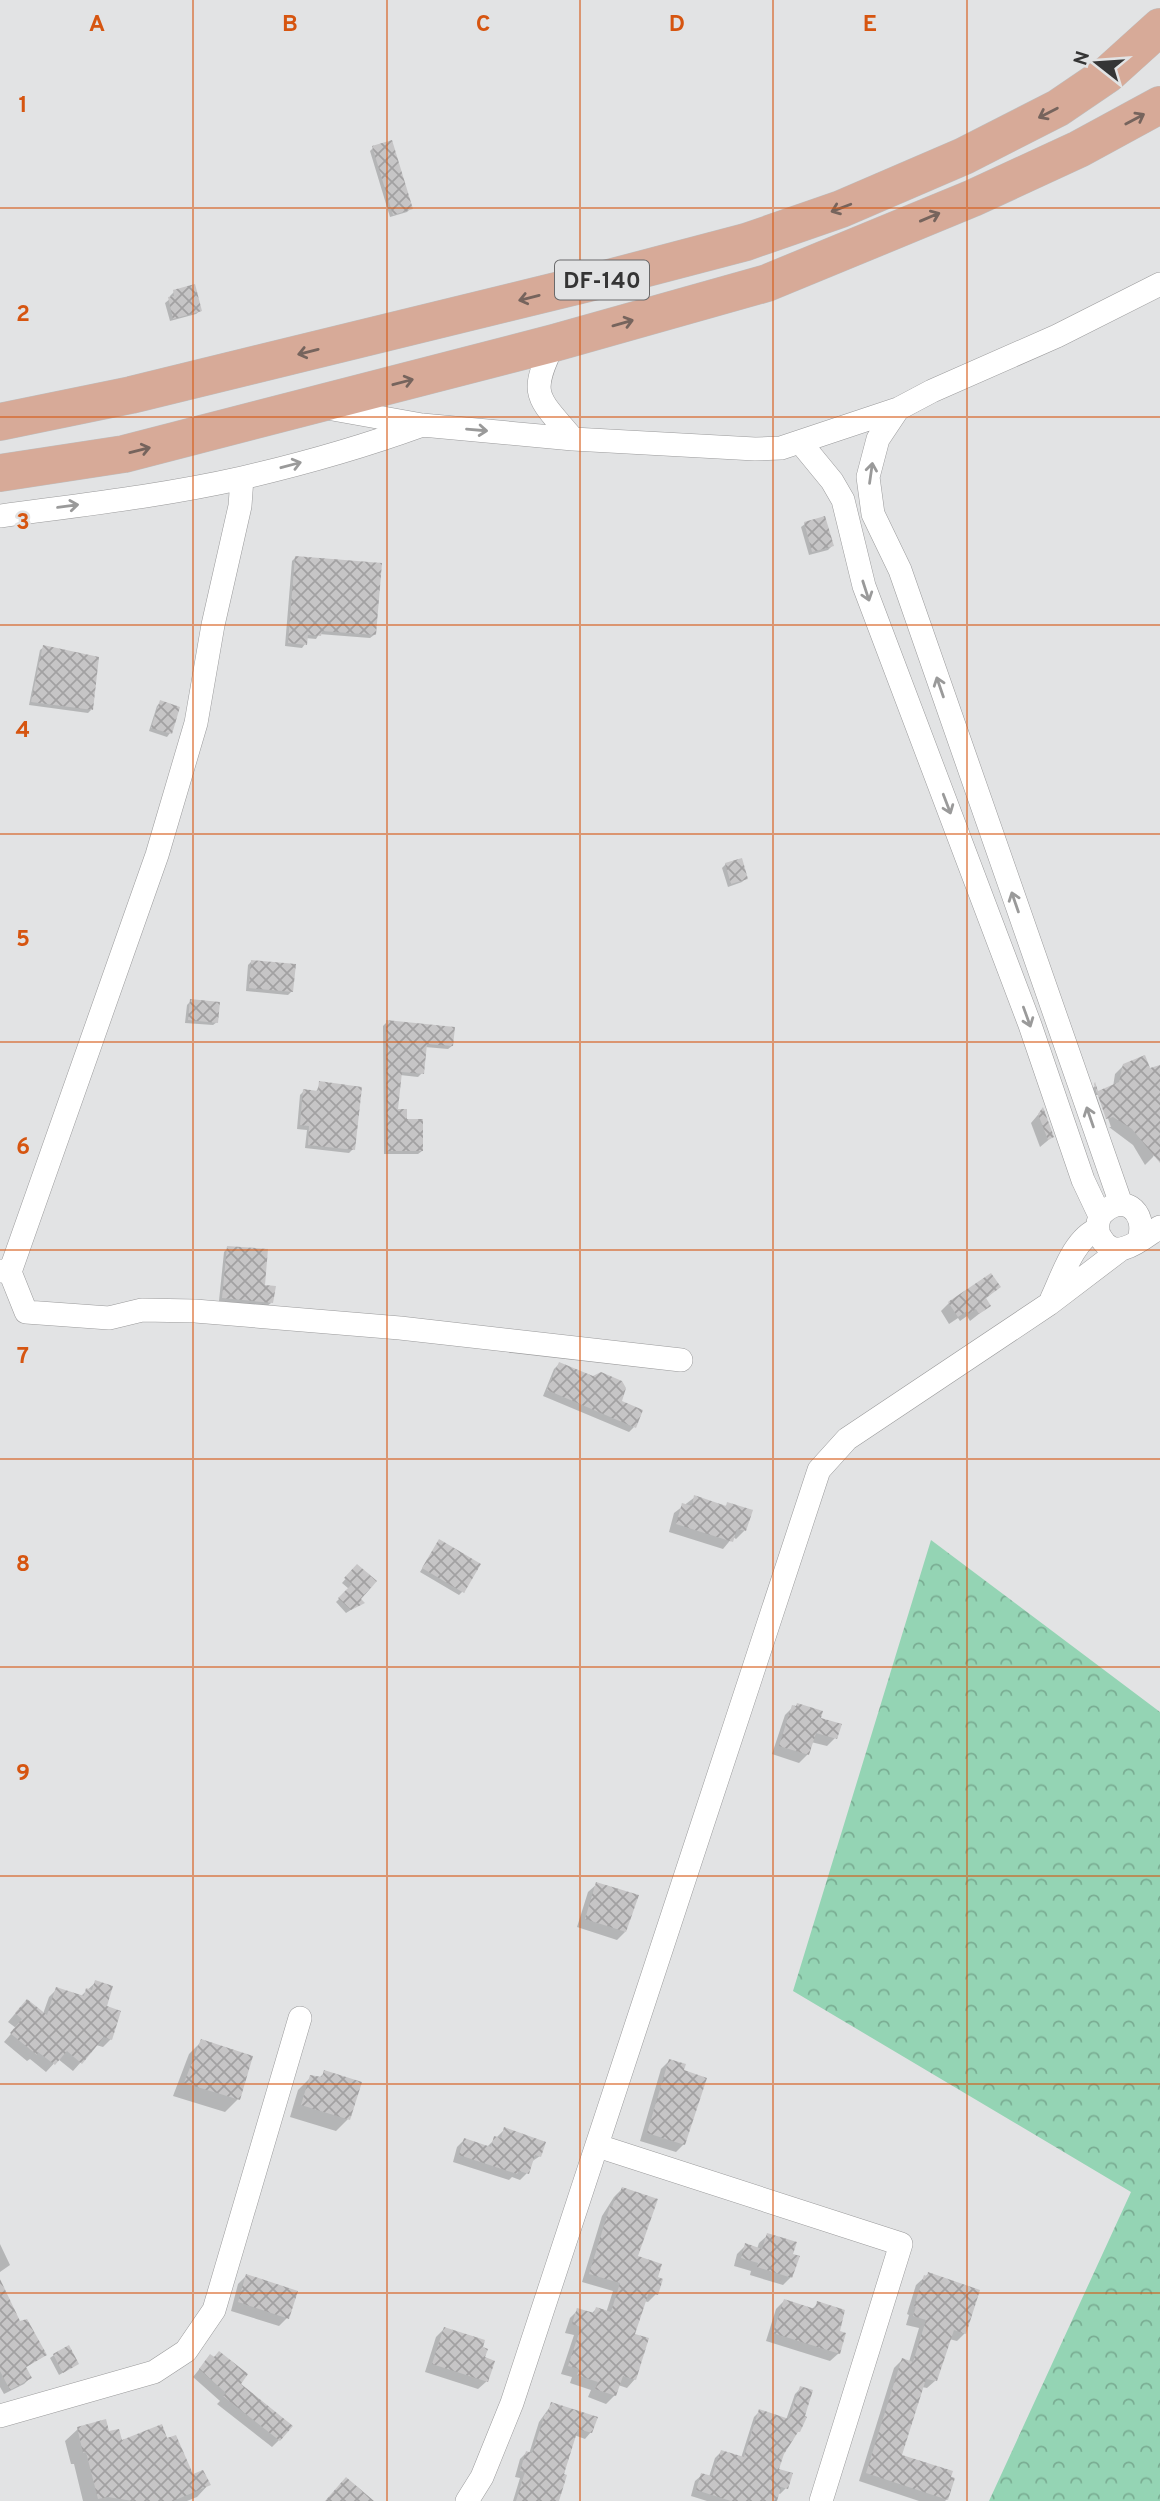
<svg xmlns="http://www.w3.org/2000/svg" width="1160" height="2501" viewBox="0 0 1160 2501" font-family="Overpass,sans-serif">
	<style>
		.forest { fill: url(#forest-crowns) }
		.shadow { fill: #0003 }
		.building { fill: url(#building-cross-hatch) }
		.lines { fill: none; stroke-linecap: round; stroke-linejoin: round }
		.street-casing { stroke: #9a9a9b; stroke-width: 24 }
		.primary-casing { stroke: #bebebe; stroke-width: 38 }
		.street { stroke: #fff; stroke-width: 23 }
		.primary { stroke: #d7aa98; stroke-width: 37 }
		.oneway { stroke: #76645d }
		.oneway2 { stroke: #9a9a9a }
		.grid { fill: none; stroke: #d65510; stroke-width: 2; stroke-opacity: 0.55 }
		.labels { text-anchor: middle; stroke-width: 5; stroke-linejoin: round; paint-order: stroke }
		.shield { fill: #e2e3e4; stroke: #69696a; stroke-width: 2 }
		.shield-label { font-size: 23px; font-weight: bold; fill: #353535 }
		.grid-label { font-size: 23px; text-anchor: middle; font-weight: bold; fill: #d65510; stroke: #e2e3e4; stroke-width: 5; stroke-linejoin: round; paint-order: stroke }
	</style>
	<defs>
		<pattern id="forest-crowns" width="20" height="18" patternUnits="userSpaceOnUse" patternTransform="scale(1.75)"><rect width="20" height="18" fill="#94d4b4"/><path d="M2 6a3 3 0 1 1 6 0M12 15a3 3 0 1 1 6 0" fill="none" stroke="#7aad93"/></pattern>
		<pattern id="building-cross-hatch" width="8" height="8" patternUnits="userSpaceOnUse" patternTransform="scale(1.75)"><rect width="8" height="8" fill="#c6c5c6"/><path d="M0 0l8 8M0 8l8-8" fill="none" stroke="#a2a1a2"/></pattern>
	</defs>
	<rect width="100%" height="100%" fill="#e2e3e4"/>
	<path class="forest" d="M931 1540 1160 1712V2501H989L1131 2192 793 1991Z"/>
	<path class="shadow" d="M373 148 411 208 407 212 390 217 370 151Z
		M174 292 200 311 196 314 170 321 165 303 171 298 170 296Z
		M805 524 832 546 828 550 809 555 801 527Z
		M296 557 374 635 370 638 319 634 316 639 306 638 305 644 302 648 285 646 292 561Z
		M44 647 92 709 88 713 29 705 40 650Z
		M161 702 170 733 167 737 149 731 157 706Z
		M726 864 746 878 742 882 728 887 722 868Z
		M252 961 291 992 288 995 246 991 248 965Z
		M191 1001 217 1022 213 1025 185 1023 187 1005Z
		M387 1022 452 1046 448 1049 425 1047 422 1073 418 1077 400 1075 396 1110 406 1121 422 1151 418 1154H384L383 1026Z
		M1124 1065 1149 1071 1160 1067V1142L1153 1157 1145 1165 1133 1145 1109 1127H1111L1100 1095H1096L1107 1126 1087 1093 1095 1086 1097 1093 1113 1087 1115 1074Z
		M320 1083 353 1149 349 1153 305 1148 307 1130 297 1129 300 1095 304 1091 316 1092Z
		M1042 1110 1052 1137 1040 1147 1031 1123Z
		M228 1248 263 1287 271 1303 267 1306 219 1301 224 1252Z
		M999 1287 985 1299 989 1306 970 1321 967 1316 960 1321 958 1318 949 1324 941 1311 949 1303Z
		M559 1364 634 1427 629 1432 543 1396 554 1369Z
		M695 1497 724 1507 728 1504 745 1530 736 1539 733 1537 723 1549 669 1532 674 1513Z
		M439 1541 463 1591 459 1595 420 1572Z
		M357 1566 359 1599 362 1603 346 1613 336 1602 349 1589 342 1583Z
		M793 1707 818 1719 835 1738 827 1746 811 1742 807 1755 799 1763 772 1754 785 1715Z
		M597 1884 625 1932 617 1940 577 1927 588 1892Z
		M96 1982 105 2007 111 2039 103 2047 96 2045 73 2071 58 2059 46 2072 30 2059 27 2061 4 2042 16 2028 8 2022 19 2009 43 2014 49 1997 57 1989 81 1996Z
		M202 2041 238 2099 225 2112 173 2096 189 2054Z
		M669 2061 684 2144 676 2152 640 2141 661 2069Z
		M325 2072 348 2119 336 2131 290 2117 298 2090 311 2077 319 2078Z
		M505 2129 540 2156 531 2162 527 2173 520 2180 512 2177 509 2180 453 2162 457 2147 464 2140 487 2147Z
		M622 2189 635 2257 655 2278 656 2294 648 2302 644 2301 633 2335 635 2379 627 2388 618 2385 615 2395 606 2404 588 2397 591 2390 570 2383 572 2377 561 2374 574 2335 565 2333 570 2318 578 2310 591 2314 596 2309 606 2313 613 2291 582 2282 602 2216 614 2197Z
		M768 2235 791 2255V2277L783 2285 750 2275 751 2271 734 2266 737 2254 746 2245 757 2249 759 2243Z
		M0 2244 10 2265 0 2272Z
		M928 2274 965 2333 957 2341 949 2339 936 2380 927 2388 922 2387 900 2456 947 2499 945 2501H919L859 2481 894 2368 902 2360 909 2362 919 2328 906 2325 909 2315 907 2314 916 2285Z
		M246 2276 287 2318 279 2326 231 2311 238 2284Z
		M0 2283 19 2323 45 2355 25 2368 30 2378 24 2384 4 2394 0 2387Z
		M784 2301 811 2310 818 2303 838 2332 839 2353 830 2361 766 2341 776 2309Z
		M444 2329 483 2358 487 2381 478 2389 425 2372 436 2337Z
		M54 2355 77 2364 59 2375 50 2358Z
		M210 2356 238 2384 279 2440 272 2447 217 2404 220 2401 193 2377Z
		M801 2388 777 2470 786 2488 780 2494 778 2493 775 2501H707L691 2496 695 2481 702 2475 709 2477 715 2458 721 2452 741 2458 754 2417 760 2411 786 2420 795 2394Z
		M552 2404 591 2432 585 2439 574 2435 561 2475 557 2501H513L520 2478 515 2477 520 2459 526 2453 529 2454 539 2422Z
		M78 2429 107 2433 121 2443 166 2440 192 2477 209 2484 197 2497 187 2501H83L74 2464H71L65 2441Z"/>
	<path class="building" d="M392 140 413 209 393 215 372 146Z
		M195 284 202 311 173 319 168 297 174 296 173 290Z
		M825 516 834 546 812 552 804 522Z
		M295 556 382 563 376 635 322 631 321 636 308 635 307 645 288 643Z
		M43 645 99 657 93 710 31 702Z
		M160 700 180 707 172 734 151 728Z
		M742 858 748 879 731 884 725 863Z
		M251 960 296 964 293 992 249 988Z
		M190 999 220 1002 218 1023 188 1020Z
		M386 1020 455 1027 453 1046 427 1044 424 1074 402 1072 398 1109H407V1119H423V1151H387Z
		M1145 1055 1150 1068 1160 1065V1163L1132 1129 1113 1117 1106 1119 1094 1084 1095 1082 1098 1091 1119 1082 1123 1064Z
		M319 1081 362 1087 355 1150 308 1145 309 1126 300 1125 303 1089 318 1091Z
		M1043 1107 1054 1137 1048 1140 1038 1114Z
		M227 1246 268 1249 265 1285 276 1286 273 1303 222 1298Z
		M991 1273 1001 1287 986 1298 991 1306 979 1314 976 1309 969 1314 967 1311 958 1317 948 1302Z
		M559 1362 593 1376 601 1372 622 1381 626 1388 622 1401 643 1410 636 1428 547 1390Z
		M694 1495 726 1506 727 1502 753 1510 746 1531 737 1529 733 1542 676 1524 682 1503 692 1506Z
		M439 1539 481 1564 464 1593 422 1568Z
		M357 1564 377 1581 361 1599 365 1603 351 1610 338 1598 352 1584 344 1578Z
		M797 1703 823 1711 821 1718 842 1724 837 1739 816 1733 809 1755 779 1746 792 1705 796 1706Z
		M596 1882 639 1895 626 1932 585 1919Z
		M95 1980 113 1986 107 2006 121 2011 112 2040 104 2037 82 2064 67 2051 55 2065 38 2052 37 2055 10 2033 22 2019 15 2013 27 1999 47 2015 56 1987 84 1996 86 1988 92 1990Z
		M201 2039 253 2056 240 2100 184 2083Z
		M669 2059 686 2064 684 2070 707 2078 685 2145 647 2133Z
		M324 2070 362 2082 350 2120 301 2105 310 2075 322 2077Z
		M504 2127 546 2142 541 2157 535 2155 529 2174 519 2171 517 2174 459 2155 464 2138 491 2147 494 2136 501 2138Z
		M622 2187 658 2199 638 2256 662 2264 658 2277 663 2279 658 2295 649 2292 635 2334 649 2338 636 2380 623 2376 616 2396 595 2389 598 2382 577 2375 579 2369 568 2366 581 2327 572 2324 577 2308 594 2313 596 2307 611 2312 620 2283 589 2274 610 2206 612 2207 616 2196 618 2197Z
		M767 2233 797 2242 793 2254 800 2256 792 2278 757 2267 758 2263 741 2258 745 2243 762 2249Z
		M928 2272 980 2290 966 2334 954 2330 937 2381 926 2379 902 2455 953 2471 951 2477 955 2478 948 2500 866 2473 902 2358 913 2362 926 2320 913 2316 916 2307 914 2306 924 2275 927 2276Z
		M246 2274 298 2291 289 2319 238 2302Z
		M0 2279 20 2321 27 2319 47 2355 26 2367 32 2378 10 2390 0 2371Z
		M784 2299 815 2309 817 2301 845 2310 840 2331 846 2333 840 2354 773 2333Z
		M444 2327 485 2340 483 2347 488 2349 485 2357 495 2361 488 2382 432 2364Z
		M69 2345 79 2364 63 2373 53 2354Z
		M219 2351 248 2374 241 2384 293 2426 280 2441 223 2396 226 2393 199 2369 210 2354 214 2357Z
		M800 2386 813 2390 805 2416 807 2417 800 2432H798L784 2454 779 2469 793 2473 788 2489 781 2487 777 2501H731L696 2490 701 2473 712 2476 721 2450 744 2457 759 2409 789 2419Z
		M551 2402 598 2417 592 2433 578 2429 564 2474 567 2475 559 2501H516L525 2472 520 2471 526 2451 532 2453 545 2414H547Z
		M106 2419 109 2431 119 2429 122 2440 162 2424 167 2438 176 2435 193 2474 203 2470 211 2485 173 2501H133L108 2497 98 2499 86 2452 83 2453 77 2427Z
		M346 2477 374 2501H325Z"/>
	<g class="lines">
		<g class="street-casing">
			<path id="street" d="M554 343C528 396 537 396 573 439
				M327 408 422 425 573 439 755 449 781 448 898 409 932 391 1057 336 1160 284
				M898 409 878 439 868 477 873 514 900 570 1121 1204
				M800 442 832 481 843 500 864 586 1030 1025 1083 1180 1100 1216
				M0 516C81 505 162 496 242 478 302 464 362 447 420 426
				M1139 1240C1148 1210 1121 1191 1100 1216 1097 1224 1096 1231 1101 1238 1116 1264 1144 1237 1160 1227
				M0 1271 10 1272 157 855 196 723 213 625 240 506 242 478
				M10 1272 26 1312 109 1318 142 1310 195 1311 400 1328 681 1360
				M1052 1298C1062 1277 1074 1238 1098 1229
				M598 2146 901 2244 821 2501
				M0 2416 154 2372 186 2351 214 2310 300 2018
				M467 2501 482 2477 512 2403 819 1470 847 1439 1049 1304 1120 1250"/>
		</g>
		<g class="primary-casing">
			<path id="primary" d="M0 422 131 395 605 279 746 242 841 209 964 156 1058 108 1108 74 1160 27
				M0 473 124 454 554 343 767 283 973 198 1079 149 1160 105"/>
		</g>
		<use href="#street" class="street"/>
		<use href="#primary" class="primary"/>
	</g>
	<defs><path id="oneway-shaft" d="M-6 0H5M1.5-3L5.5 0L1.5 3" fill="none" stroke-width="1.6" stroke-linecap="round" stroke-linejoin="round" transform="scale(1.75)"/></defs>
	<g class="oneway">
		<use href="#oneway-shaft" transform="translate(1048 113) rotate(153)"/>
		<use href="#oneway-shaft" transform="translate(1135 119) rotate(-28)"/>
		<use href="#oneway-shaft" transform="translate(841 208) rotate(159)"/>
		<use href="#oneway-shaft" transform="translate(930 217) rotate(-23)"/>
		<use href="#oneway-shaft" transform="translate(529 298) rotate(166)"/>
		<use href="#oneway-shaft" transform="translate(623 323) rotate(-16)"/>
		<use href="#oneway-shaft" transform="translate(308 352) rotate(166)"/>
		<use href="#oneway-shaft" transform="translate(403 382) rotate(-15)"/>
		<use href="#oneway-shaft" transform="translate(140 450) rotate(-14)"/>
	</g>
	<g class="oneway2">
		<use href="#oneway-shaft" transform="translate(477 430) rotate(5)"/>
		<use href="#oneway-shaft" transform="translate(291 465) rotate(-15)"/>
		<use href="#oneway-shaft" transform="translate(871 473) rotate(-82)"/>
		<use href="#oneway-shaft" transform="translate(68 506) rotate(-8)"/>
		<use href="#oneway-shaft" transform="translate(866 591) rotate(72)"/>
		<use href="#oneway-shaft" transform="translate(940 687) rotate(-109)"/>
		<use href="#oneway-shaft" transform="translate(947 804) rotate(69)"/>
		<use href="#oneway-shaft" transform="translate(1015 902) rotate(-109)"/>
		<use href="#oneway-shaft" transform="translate(1027 1017) rotate(70)"/>
		<use href="#oneway-shaft" transform="translate(1090 1117) rotate(-109)"/>
	</g>
	<path class="grid" d="M193 0V2501M387 0V2501M580 0V2501M773 0V2501M967 0V2501M0 208H1160M0 417H1160M0 625H1160M0 834H1160M0 1042H1160M0 1250H1160M0 1459H1160M0 1667H1160M0 1876H1160M0 2084H1160M0 2293H1160"/>
	<g class="labels">
		<rect class="shield" x="555" y="260.5" width="94" height="39" rx="5"/>
		<g class="shield-label">
			<text x="602" y="288">DF-140</text>
		</g>
	</g>
	<g class="grid-label">
		<text x="97" y="31">A</text>
		<text x="290" y="31">B</text>
		<text x="483" y="31">C</text>
		<text x="677" y="31">D</text>
		<text x="870" y="31">E</text>
		<text x="23" y="112">1</text>
		<text x="23" y="321">2</text>
		<text x="23" y="529">3</text>
		<text x="23" y="737">4</text>
		<text x="23" y="946">5</text>
		<text x="23" y="1154">6</text>
		<text x="23" y="1363">7</text>
		<text x="23" y="1571">8</text>
		<text x="23" y="1780">9</text>
	</g>
	<g transform="translate(1097 63) rotate(287)" stroke="#e2e3e4" stroke-width="5" paint-order="stroke">
	<path d="M0-5L12 26L0 18L-12 26Z" fill="#353535"/>
	<text y="-10" font-size="19" font-weight="bold" text-anchor="middle" fill="#353535">N</text>
	</g>
</svg>
